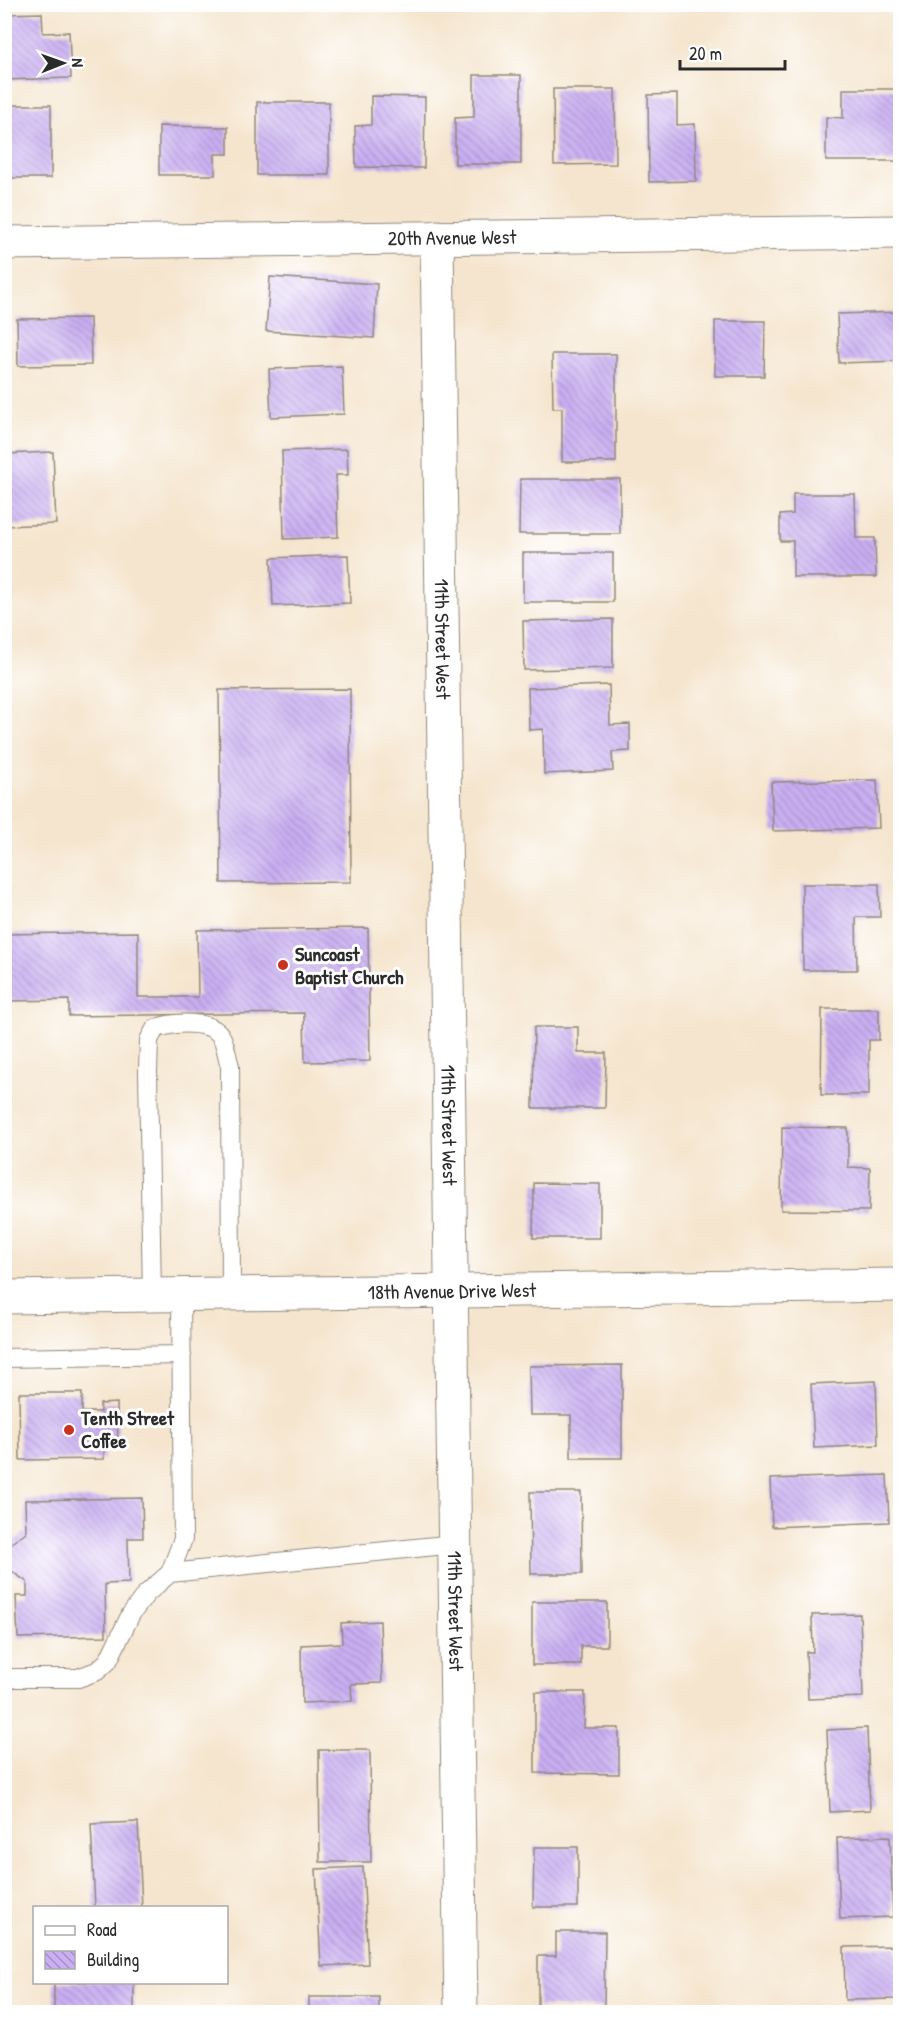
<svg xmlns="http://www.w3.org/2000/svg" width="905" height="2017" viewBox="0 0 905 2017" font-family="'Patrick Hand',sans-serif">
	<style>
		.building { fill: url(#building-back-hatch) }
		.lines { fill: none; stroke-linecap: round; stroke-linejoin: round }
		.lane-casing { stroke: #90887c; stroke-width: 20 }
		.street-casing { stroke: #90887c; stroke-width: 35 }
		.lane { stroke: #fff; stroke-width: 18 }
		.street { stroke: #fff; stroke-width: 33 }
		.poi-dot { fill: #c8321e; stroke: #fff; stroke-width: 2 }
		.labels { text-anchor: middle; stroke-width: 6; stroke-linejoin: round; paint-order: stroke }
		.street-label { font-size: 20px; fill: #2b2b2b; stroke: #fff }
		.poi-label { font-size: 20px; font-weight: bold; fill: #2b2b2b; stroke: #fff; text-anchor: start }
	</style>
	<defs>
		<pattern id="building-back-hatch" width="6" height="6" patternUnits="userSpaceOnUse" patternTransform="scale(1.5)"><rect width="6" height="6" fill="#caaff3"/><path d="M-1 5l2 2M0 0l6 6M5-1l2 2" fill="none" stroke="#a48fc5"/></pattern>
	</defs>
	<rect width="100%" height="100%" fill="#fff"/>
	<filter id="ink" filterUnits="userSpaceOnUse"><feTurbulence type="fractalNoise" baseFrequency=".0167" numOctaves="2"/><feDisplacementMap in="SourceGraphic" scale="12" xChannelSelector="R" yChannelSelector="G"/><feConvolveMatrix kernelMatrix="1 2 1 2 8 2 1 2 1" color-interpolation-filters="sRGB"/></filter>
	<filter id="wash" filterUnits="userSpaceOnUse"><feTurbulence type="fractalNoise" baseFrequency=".008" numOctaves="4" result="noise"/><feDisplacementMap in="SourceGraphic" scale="24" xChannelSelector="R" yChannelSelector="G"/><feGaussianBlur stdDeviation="1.35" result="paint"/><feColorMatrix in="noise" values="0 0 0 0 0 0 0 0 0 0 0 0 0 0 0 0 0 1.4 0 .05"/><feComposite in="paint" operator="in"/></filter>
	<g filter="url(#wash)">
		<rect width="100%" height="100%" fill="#f5e5ce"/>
		<g id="blocks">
			<path class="building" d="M42 13 43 33 69 32 71 78 4 80V14Z
				M474 75H521V164H455V118L474 117Z
				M553 89H615L616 164 554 165Z
				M843 89H897V161H826V117L843 118Z
				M677 94V125L695 124 696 181 649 182 648 95Z
				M371 96 425 97 424 168 356 167 355 126 371 125Z
				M257 102H329V175H257Z
				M4 105H51V178H4Z
				M159 126 228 127V154H215V175H159Z
				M270 277 377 284 374 338 266 331Z
				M900 312V361L839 363 837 314Z
				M90 318 91 365 18 366 17 319Z
				M715 321H765L764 376H715Z
				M552 354H616V462H562V408H553Z
				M342 366 344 414 271 417 269 369Z
				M347 449 348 475H336L338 537 284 539 282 451Z
				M53 452 56 524 4 526V454Z
				M520 479H620V534H519Z
				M793 494H855L856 538H875L876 577H793V541H780V515L793 514Z
				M523 553H613V602H523Z
				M348 555 350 603 273 606 271 558Z
				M613 619V668L524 670 523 621Z
				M609 685 610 725 630 724V751L612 752 613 771 544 774 543 729 529 730 528 688Z
				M350 689 351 882 221 883 219 690Z
				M877 780 879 828 773 831 771 782Z
				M802 884H879L880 917H856L857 970H803Z
				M368 928 370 1061 305 1062 304 1013 69 1016V1000L4 1001V934L138 932V997H198L197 930Z
				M822 1009H879V1040H869V1095H821Z
				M534 1027H578V1053H606L605 1108H533Z
				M782 1127 848 1128V1167L870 1168 869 1211 781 1210Z
				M534 1183 600 1184V1238H533Z
				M622 1365V1458H571V1415H530L529 1366Z
				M876 1381 878 1445 814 1448 811 1384Z
				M19 1393H82V1412H100V1404L117 1403 118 1447H104V1459L20 1460Z
				M887 1475 889 1522 772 1527 770 1479Z
				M530 1492H581L582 1574H531Z
				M142 1498 143 1538H128L129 1583 105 1584 106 1636 18 1638 16 1596H27V1582L10 1570 9 1545 26 1532 25 1500Z
				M532 1602H607V1646H581V1665H532Z
				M860 1614 863 1697 808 1699 806 1652H813L812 1615Z
				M380 1621 382 1683 351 1684 352 1701 302 1703 301 1645 342 1643 341 1623Z
				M535 1692H585L584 1728H619V1774L535 1773Z
				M867 1728 870 1810 830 1812 827 1730Z
				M319 1750H370L371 1862H320Z
				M138 1822 142 1908H95L91 1824Z
				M890 1836 893 1917 840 1919 837 1838Z
				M534 1847H578V1907H533Z
				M363 1867 368 1964 321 1966 316 1869Z
				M556 1932H605L604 2008 538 2007V1956H556Z
				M897 1946V1999L845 2000 844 1947Z
				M54 1982H134V2012H84L85 2009H54Z
				M309 1997H379V2012H309Z"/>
		</g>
	</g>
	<g filter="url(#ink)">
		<use href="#blocks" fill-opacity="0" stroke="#90887c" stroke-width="1.5"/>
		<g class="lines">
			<g class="lane-casing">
				<path id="lane" d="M152 1295 148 1072 149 1040 155 1029C171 1022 213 1019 222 1038 226 1046 227 1057 230 1066L231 1293
					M4 1358 182 1355
					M170 1573 455 1544
					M4 1678H78L97 1671 108 1661 131 1614 146 1594 170 1573 183 1539 181 1294"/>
			</g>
			<g class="street-casing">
				<g id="street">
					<path id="s1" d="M437 237 461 2012"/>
					<path id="s2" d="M4 243 900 232"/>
					<path id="s3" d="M4 1297 900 1285"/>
				</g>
			</g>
			<use href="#lane" class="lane"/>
			<use href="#street" class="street"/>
		</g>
	</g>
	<g class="poi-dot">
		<circle cx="283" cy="965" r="6"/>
		<circle cx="69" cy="1430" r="6"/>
	</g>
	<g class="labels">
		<g class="street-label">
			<text dy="7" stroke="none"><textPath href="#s2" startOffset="448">20th Avenue West</textPath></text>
			<text dy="7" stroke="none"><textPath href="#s1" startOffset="402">11th Street West</textPath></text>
			<text dy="7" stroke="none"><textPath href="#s1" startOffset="888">11th Street West</textPath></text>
			<text dy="7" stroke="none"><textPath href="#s3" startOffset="448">18th Avenue Drive West</textPath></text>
			<text dy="7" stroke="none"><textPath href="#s1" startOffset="1374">11th Street West</textPath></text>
		</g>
		<g class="poi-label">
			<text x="295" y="961">Suncoast<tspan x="295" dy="23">Baptist Church</tspan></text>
			<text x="81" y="1425">Tenth Street<tspan x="81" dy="23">Coffee</tspan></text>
		</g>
	</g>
	<rect width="905" height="2017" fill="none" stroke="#fff" stroke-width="24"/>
	<rect x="33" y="1906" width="195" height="78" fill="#ffffff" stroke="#aaaaaa" stroke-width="1.5"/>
	<rect x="45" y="1926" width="30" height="9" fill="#ffffff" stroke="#aaaaaa" stroke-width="1.5"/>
	<text x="87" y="1936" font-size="18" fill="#2b2b2b">Road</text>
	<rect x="45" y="1951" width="30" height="18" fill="url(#building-back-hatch)" stroke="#aaaaaa" stroke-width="1.5"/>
	<text x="87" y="1966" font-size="18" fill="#2b2b2b">Building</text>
	<g transform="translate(63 63) rotate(89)" stroke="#ffffff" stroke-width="4.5" paint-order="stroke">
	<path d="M0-4.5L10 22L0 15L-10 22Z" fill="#2b2b2b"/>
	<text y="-9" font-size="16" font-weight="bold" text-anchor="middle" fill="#2b2b2b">N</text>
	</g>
	<path d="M680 60v9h105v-9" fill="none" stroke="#2b2b2b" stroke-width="3"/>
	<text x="689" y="60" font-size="18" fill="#2b2b2b" stroke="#ffffff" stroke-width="4.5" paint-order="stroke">20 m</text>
</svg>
